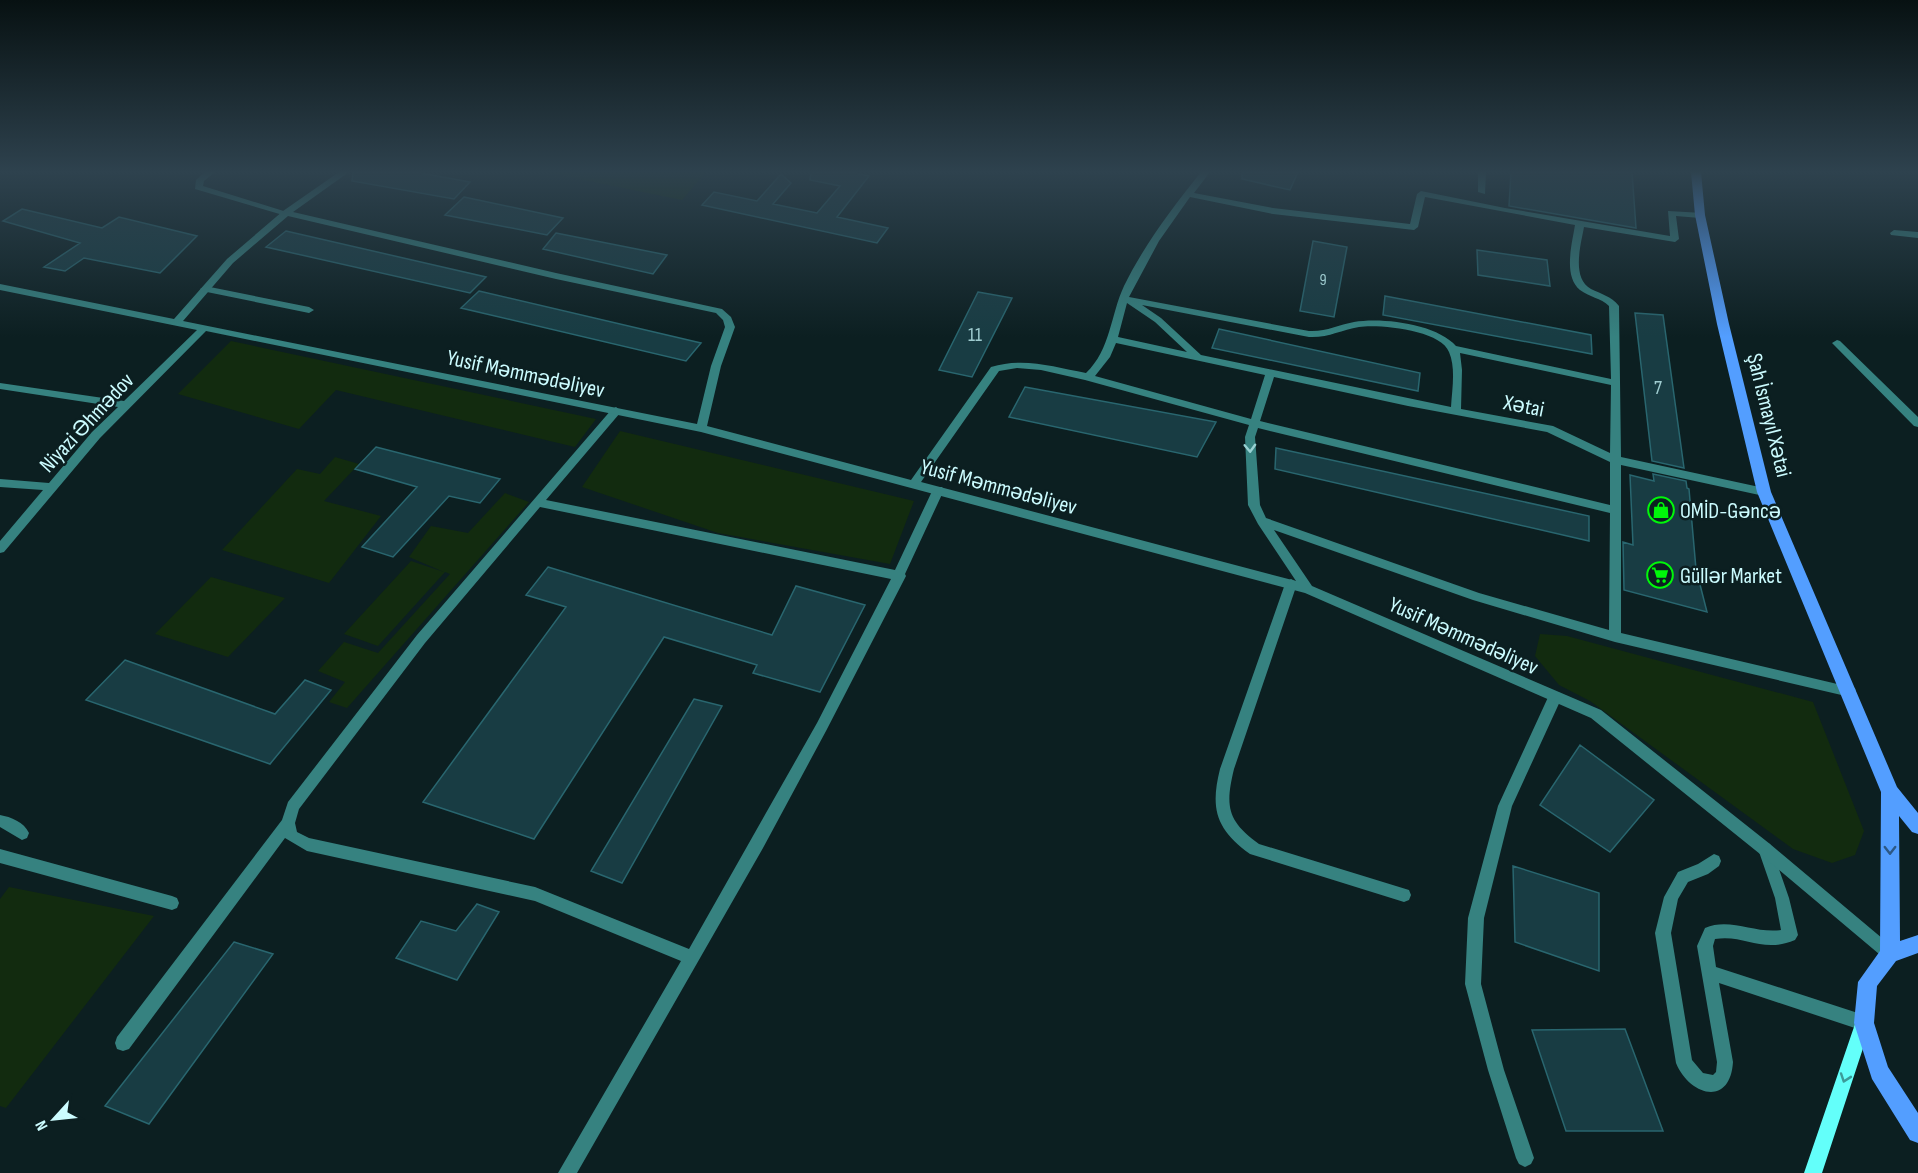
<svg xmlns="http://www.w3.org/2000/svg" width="1918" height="1173" viewBox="0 0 1918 1173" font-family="'Sofia Sans Condensed',sans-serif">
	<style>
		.green { fill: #122b0f }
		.building { fill: #183c43; stroke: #29666f; stroke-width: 1.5 }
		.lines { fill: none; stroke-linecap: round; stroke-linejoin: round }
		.lane { fill: #368280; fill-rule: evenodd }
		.street { fill: #368280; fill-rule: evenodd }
		.secondary { fill: #63fffa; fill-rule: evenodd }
		.primary { fill: #539eff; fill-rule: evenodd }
		.oneway { stroke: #98d1d3 }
		.oneway2 { stroke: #2c5885 }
		.oneway3 { stroke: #3c9a98 }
		.labels { text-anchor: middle; stroke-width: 5; stroke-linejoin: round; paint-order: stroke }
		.far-number-label { font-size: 16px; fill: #9fccd0 }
		.number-label { font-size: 20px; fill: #9fccd0 }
		.street-label { font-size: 22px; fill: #ccfcff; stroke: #0c1f21 }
		.poi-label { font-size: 22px; fill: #ccfcff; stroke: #0c1f21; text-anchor: start }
	</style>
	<rect width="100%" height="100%" fill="#0c1f21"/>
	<path class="green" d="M545 172H706L682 200Z
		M231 341 596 419 575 447 336 390 299 429 178 394Z
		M620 431 914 501 890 564 718 533 582 487Z
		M335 457 359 464 324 501 381 516 329 583 222 550 297 469 320 474Z
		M505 493 529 502 347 708 329 702 345 682 318 671 344 642 378 653 450 574 445 572 378 646 344 634 411 561 444 572 409 557 431 526 468 533Z
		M211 577 285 598 228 657 155 634Z
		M1540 634 1567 636 1813 702 1864 831 1855 855 1832 863 1793 849 1590 701 1559 685 1535 656Z
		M9 887 154 916 6 1108 0 1106V899Z"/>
	<path class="building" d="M353 172H415L470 182 454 199 352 181Z
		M811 172H852L869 176 837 217 888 228 877 243 702 205 714 192 757 201 781 174 791 183 773 204 817 213 840 186 810 180Z
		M1242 172H1298L1290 190 1242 179Z
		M1511 172H1632L1636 228 1509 206Z
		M464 197 563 218 547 235 445 215Z
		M22 209 102 228 119 217 197 236 160 273 84 258 65 271 44 267 80 243 3 221Z
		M286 231 486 277 470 293 266 247Z
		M556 233 667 255 653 274 543 249Z
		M1313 241 1347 247 1334 317 1300 311Z
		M1477 250 1547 260 1550 286 1478 275Z
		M479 291 701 343 686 361 461 308Z
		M978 292 1012 298 972 377 939 370Z
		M1385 296 1591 335 1592 354 1383 315Z
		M1635 313 1663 315 1684 468 1652 461Z
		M1219 329 1420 373 1418 391 1212 348Z
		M1025 387 1216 422 1197 457 1009 417Z
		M376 447 500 479 480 503 449 496 393 557 362 547 417 487 355 469Z
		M1276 448 1589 516V541L1275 469Z
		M1653 474 1686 481 1687 488 1689 489 1696 569 1707 612 1624 590 1623 542 1633 545 1630 475 1654 481Z
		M548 567 772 635 796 586 865 605 820 692 753 673 757 665 664 637 534 839 423 802 566 607 526 595Z
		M125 660 275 714 305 680 331 690 270 764 86 700Z
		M694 699 722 706 622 883 591 871Z
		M1580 745 1654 800 1610 852 1540 805Z
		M1513 866 1599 893V971L1515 942Z
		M477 904 499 912 457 980 396 958 421 921 456 931Z
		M234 942 273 954 149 1124 105 1106Z
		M1625 1029 1663 1131H1566L1532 1030Z"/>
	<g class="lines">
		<path class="lane" d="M205 172H215L204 181 203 186 290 213 283 215 195 189 196 180Z
			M1478 172H1486L1485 194 1478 192Z
			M205 286 309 307 314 310 309 313 202 291 200 289Z
			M616 407 621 411 620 413 546 500 895 570 934 487H942L944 490 905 574 906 576 826 731 763 848 577 1173H558L681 961 535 901 307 851 285 838 129 1049 123 1051 117 1049 115 1043 117 1037 282 820 288 802 417 635 612 409ZM540 507 891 579 817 723 689 949 535 887 309 838 297 832 295 823 299 809 425 643Z
			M1291 579 1295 581 1297 584 1234 769C1225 806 1227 821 1259 844L1409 890 1411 895 1409 900 1404 902 1250 854C1216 829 1210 809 1220 769L1285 584 1287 581Z
			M1555 692 1560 693 1562 697 1512 806 1484 918 1481 984 1504 1070 1534 1158 1531 1164 1525 1167 1519 1164 1516 1158 1488 1070 1465 984 1468 918 1498 806 1550 693Z
			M0 815C11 817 24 822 29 833L27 838 22 840 0 827Z
			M1765 842 1770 844 1772 849 1789 898 1798 935 1795 940C1762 954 1745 934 1715 939L1713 946 1716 967 1864 1015 1870 1017 1872 1023 1870 1029 1864 1031 1719 983 1733 1062C1730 1108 1689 1095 1676 1063L1655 933 1664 897 1678 872 1698 864 1714 854 1719 856 1721 861 1719 866 1708 874 1688 882 1678 899 1671 933 1692 1060 1703 1073 1713 1075 1716 1072 1717 1062 1697 946 1705 928C1730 917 1755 934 1781 930L1775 898 1758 849 1760 844Z
			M0 849 172 896 177 898 179 903 177 908 172 910 0 863Z"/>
		<path class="street" d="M339 172H349L293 212 556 273 722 309 731 317 735 327 721 366 707 426 911 480 991 367C1024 357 1054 367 1086 373 1111 349 1110 316 1124 286 1144 245 1173 207 1201 172H1210L1194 193 1273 208 1410 224 1417 194 1421 191 1505 208 1670 236 1668 211 1703 213 1704 215 1700 218 1676 216 1679 239 1675 242 1584 227C1581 244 1571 278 1591 289 1601 294 1611 296 1619 306L1621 457 1764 488 1770 492 1764 496 1621 465V633L1850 687 1855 688 1856 692 1855 696 1850 697 1615 642 1473 600 1274 530 1312 586 1601 710 1770 844 1895 949 1898 954 1895 959 1890 962 1885 959 1760 854 1591 718 1305 593 701 432 206 331 100 438 4 552 0 553V541L43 490 0 487V479L49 483 92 432 118 407 0 389V383L124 401 197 330 0 290V284L174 319 227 259 283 211ZM1190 197 1273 214 1414 230 1418 227 1425 197 1575 225C1572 244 1563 276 1580 290 1589 297 1601 298 1609 306L1611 379 1456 346C1437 324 1382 317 1354 322 1338 325 1326 332 1309 331L1129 297 1159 241ZM288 216 556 279 716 313 723 320 725 327 711 366 697 424 183 321 233 263ZM1127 303 1155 322 1187 352 1118 337ZM1142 305 1309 337C1328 338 1341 330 1359 327 1379 324 1441 330 1449 352 1456 368 1452 390 1451 407L1201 355 1161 318ZM1116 343 1265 375 1251 419 1095 376 1110 357ZM1460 353 1611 385 1610 453 1553 426 1461 409 1462 370ZM1017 368 1041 370 1085 380 1249 425 1245 437 1248 505 1258 524 1296 581 921 482 999 371ZM1274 377 1408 406 1547 432 1610 462V505L1260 421ZM1258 428 1610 513 1609 630 1479 593 1266 518 1260 505 1255 437Z
			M1894 230 1918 232V238L1891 235 1890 233Z
			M1837 340 1840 341 1918 417V427L1914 426 1834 345 1832 343Z"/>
		<path class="secondary" d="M1863 1016 1869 1018 1871 1024 1822 1173H1804L1855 1024 1857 1018Z"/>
		<path class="primary" d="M1691 172H1701L1705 215 1729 324 1771 492 1897 787 1918 813V834L1912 832 1899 816 1900 941 1918 935V953L1896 961 1877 986 1874 1023 1888 1067 1918 1113V1143L1910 1140 1872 1079 1854 1023 1858 982 1880 951 1881 792 1757 492 1717 324 1695 215Z"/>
	</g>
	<defs><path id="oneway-chevron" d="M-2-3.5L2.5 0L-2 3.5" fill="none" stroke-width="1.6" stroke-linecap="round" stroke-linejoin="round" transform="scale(1.5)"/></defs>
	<use class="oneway" href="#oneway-chevron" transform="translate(1250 448) rotate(88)"/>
	<use class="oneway2" href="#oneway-chevron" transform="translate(1890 850) rotate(90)"/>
	<use class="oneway3" href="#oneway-chevron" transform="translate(1845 1078) rotate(109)"/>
	<linearGradient id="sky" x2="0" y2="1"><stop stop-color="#071112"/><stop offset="0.51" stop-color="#2e424e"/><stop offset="1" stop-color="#2e424e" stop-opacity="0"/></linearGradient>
	<rect width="1918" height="337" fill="url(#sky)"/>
	<defs>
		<g id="shop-ring" transform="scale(1.35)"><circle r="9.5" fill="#0c1f21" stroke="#00f70a" stroke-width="1.5"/><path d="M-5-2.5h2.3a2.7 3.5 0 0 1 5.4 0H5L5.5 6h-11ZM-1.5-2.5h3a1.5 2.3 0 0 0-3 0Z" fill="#00f70a"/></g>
		<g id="supermarket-ring" transform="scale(1.35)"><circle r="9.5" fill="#0c1f21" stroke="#00f70a" stroke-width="1.5"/><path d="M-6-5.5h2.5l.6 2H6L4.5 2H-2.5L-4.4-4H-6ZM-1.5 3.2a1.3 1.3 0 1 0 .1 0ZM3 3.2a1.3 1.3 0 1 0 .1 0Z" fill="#00f70a"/></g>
	</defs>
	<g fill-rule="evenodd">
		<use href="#shop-ring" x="1661" y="510"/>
		<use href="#supermarket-ring" x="1660" y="575"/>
	</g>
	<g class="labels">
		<g class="far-number-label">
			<text x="1323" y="285">9</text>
		</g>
		<g class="number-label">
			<text x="975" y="341">11</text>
			<text x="1658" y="394">7</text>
		</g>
		<g class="street-label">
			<text transform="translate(526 373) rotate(12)" y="8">Yusif Məmmədəliyev</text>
			<text transform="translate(1524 405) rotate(11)" y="8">Xətai</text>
			<text transform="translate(1770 415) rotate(76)" y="8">Şah İsmayıl Xətai</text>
			<text transform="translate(86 422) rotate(-47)" y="8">Niyazi Əhmədov</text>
			<text transform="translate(999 486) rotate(15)" y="8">Yusif Məmmədəliyev</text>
			<text transform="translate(1464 635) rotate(24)" y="8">Yusif Məmmədəliyev</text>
		</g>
		<g class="poi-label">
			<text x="1680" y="518">OMİD-Gəncə</text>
			<text x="1680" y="583">Güllər Market</text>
		</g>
	</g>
	<g transform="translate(54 1119) rotate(243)" stroke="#0c1f21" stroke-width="4.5" paint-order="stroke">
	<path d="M0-4.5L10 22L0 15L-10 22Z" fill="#ccfcff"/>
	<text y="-9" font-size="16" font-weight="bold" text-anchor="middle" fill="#ccfcff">N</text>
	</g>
</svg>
